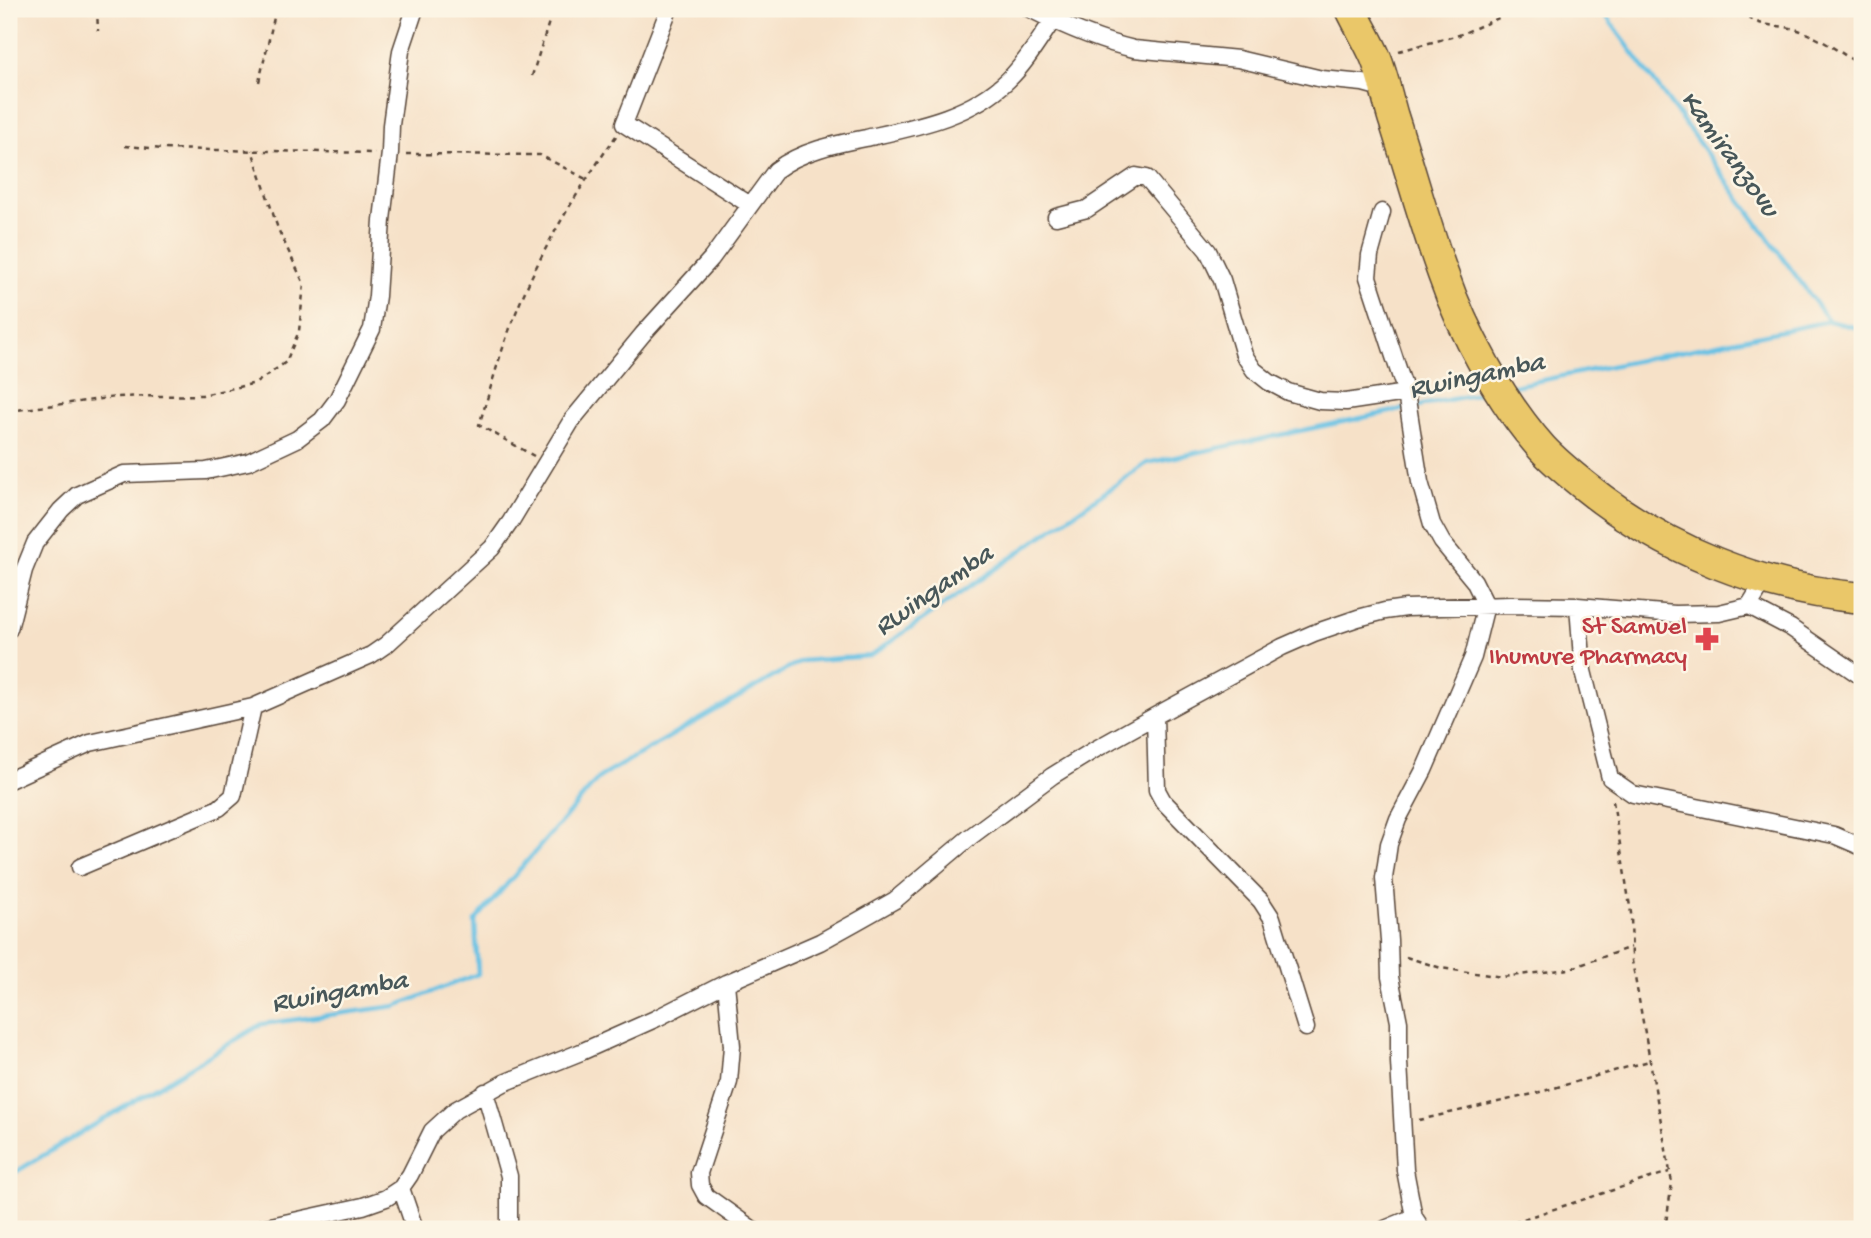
<svg xmlns="http://www.w3.org/2000/svg" width="1871" height="1238" viewBox="0 0 1871 1238" font-family="'Gochi Hand',sans-serif">
	<style>
		.lines { fill: none; stroke-linecap: round; stroke-linejoin: round }
		.stream { stroke: #66c1e4; stroke-width: 4.5 }
		.street-casing { stroke: #574538; stroke-width: 19 }
		.highway-casing { stroke: #574538; stroke-width: 33 }
		.path { stroke: #574538; stroke-width: 2.5; stroke-dasharray: 5 5; stroke-linecap: butt }
		.street { stroke: #fff; stroke-width: 16 }
		.highway { stroke: #eac769; stroke-width: 30 }
		.labels { text-anchor: middle; stroke-width: 5; stroke-linejoin: round; paint-order: stroke }
		.health-label { font-size: 26px; fill: #be3a42; stroke: #fcf5e5; text-anchor: end }
		.water-label { font-size: 28px; font-style: italic; fill: #485759; stroke: #fcf5e5 }
	</style>
	<rect width="100%" height="100%" fill="#fcf5e5"/>
	<filter id="ink" filterUnits="userSpaceOnUse"><feTurbulence type="fractalNoise" baseFrequency=".0143" numOctaves="2"/><feDisplacementMap in="SourceGraphic" scale="14" xChannelSelector="R" yChannelSelector="G"/><feConvolveMatrix kernelMatrix="1 2 1 2 8 2 1 2 1" color-interpolation-filters="sRGB"/></filter>
	<filter id="wash" filterUnits="userSpaceOnUse"><feTurbulence type="fractalNoise" baseFrequency=".00686" numOctaves="4" result="noise"/><feDisplacementMap in="SourceGraphic" scale="28" xChannelSelector="R" yChannelSelector="G"/><feGaussianBlur stdDeviation="1.57" result="paint"/><feColorMatrix in="noise" values="0 0 0 0 0 0 0 0 0 0 0 0 0 0 0 0 0 1.4 0 .05"/><feComposite in="paint" operator="in"/></filter>
	<g filter="url(#wash)">
		<rect width="100%" height="100%" fill="#f6e1c8"/>
		<g class="lines">
			<path class="stream" d="M1601 9 1829 321
				M1509 387 1829 321 1862 329
				M1413 407 1487 392
				M9 1176 262 1024 396 1006 478 974 475 921 600 777 801 661 870 656 1147 463 1404 409"/>
		</g>
	</g>
	<g filter="url(#ink)">
		<g class="lines">
			<g class="street-casing">
				<path id="street" d="M669 9 624 124 750 205
					M1030 9C1062 25 1098 41 1134 49L1238 59 1322 79 1363 83 1385 89
					M1382 212 1370 255 1368 277 1406 393 1420 482 1432 524 1442 542 1474 581 1486 605 1473 657 1424 770 1398 819 1389 844 1384 878 1389 940 1390 977 1399 1022V1062L1405 1170 1414 1217 1422 1229
					M1056 217 1087 209 1136 176 1147 178 1208 251 1222 280 1244 355 1254 370 1269 382 1288 392 1320 401 1346 402 1406 393
					M1578 606 1583 671 1610 778 1633 794 1834 835 1862 847
					M1749 606 1791 628 1862 677
					M9 629 24 570 35 543 61 510 77 495 124 474 206 471 248 462 297 439 322 420 337 400 372 329 377 296 382 220 390 153 391 125 401 51 415 9
					M1155 716 1157 790 1163 801 1261 901 1272 918 1306 1028
					M9 780 90 743 253 707 371 655 387 644 492 548 511 521 572 420 643 334 711 259 776 170C801 151 835 144 866 138 915 127 970 117 1008 80 1026 63 1039 40 1053 20
					M80 867 219 808 233 796 253 707
					M726 983 732 1046 729 1082 699 1173 700 1185 706 1196 752 1229
					M485 1092 509 1176V1229
					M401 1188 415 1229
					M257 1229 363 1206 386 1198 401 1188 410 1175 432 1131 455 1110 504 1083 581 1052 655 1019 726 983 820 942 856 922 895 900 970 837 1052 776 1094 750 1155 716 1282 647 1314 633 1358 618 1385 611 1406 608 1510 605 1578 606 1675 614 1719 613 1749 606 1765 580
					M1385 1229 1414 1217"/>
			</g>
			<g class="highway-casing">
				<path id="highway" d="M1351 9C1358 24 1368 40 1375 56 1383 75 1387 97 1393 117 1410 169 1424 222 1443 274 1463 332 1501 402 1542 448 1555 462 1571 475 1586 487 1664 550 1762 589 1862 598"/>
			</g>
			<path class="path" d="M97 9 98 31
				M1743 9C1752 30 1779 23 1798 30 1821 38 1841 53 1862 66
				M1399 51 1459 35 1520 9
				M532 76 553 9
				M259 82 276 9
				M125 146 163 149 375 153
				M406 154 540 155 586 179
				M9 411 116 397 202 395 256 383 286 362 299 331 304 284 278 229 252 150
				M534 456 479 425C490 391 499 356 512 323 537 256 575 194 616 136
				M1613 801 1631 913 1632 961 1672 1183 1665 1229
				M1406 957 1441 968 1502 977 1569 969 1631 947
				M1419 1120 1533 1094 1649 1061
				M1485 1229 1520 1220 1669 1172"/>
			<use href="#street" class="street"/>
			<use href="#highway" class="highway"/>
		</g>
	</g>
	<defs>
		<g id="pharmacy-bare" transform="scale(1.89)"><path d="M-2-6h4v4h4v4h-4v4h-4v-4h-4v-4h4Z" fill="#e0444e" stroke="#fcf5e5" stroke-width="2.5" paint-order="stroke"/></g>
	</defs>
	<g fill-rule="evenodd">
		<use href="#pharmacy-bare" x="1707" y="639"/>
	</g>
	<g class="labels">
		<g class="health-label">
			<text x="1687" y="633">St Samuel<tspan x="1687" dy="30">Ihumure Pharmacy</tspan></text>
		</g>
		<g class="water-label">
			<text transform="translate(1732 152) rotate(54)" y="10">Kamiranzovu</text>
			<text transform="translate(1476 373) rotate(-12)" y="10">Rwingamba</text>
			<text transform="translate(932 588) rotate(-35)" y="10">Rwingamba</text>
			<text transform="translate(339 989) rotate(-10)" y="10">Rwingamba</text>
		</g>
	</g>
	<rect width="1871" height="1238" fill="none" stroke="#fcf5e5" stroke-width="35"/>
</svg>
